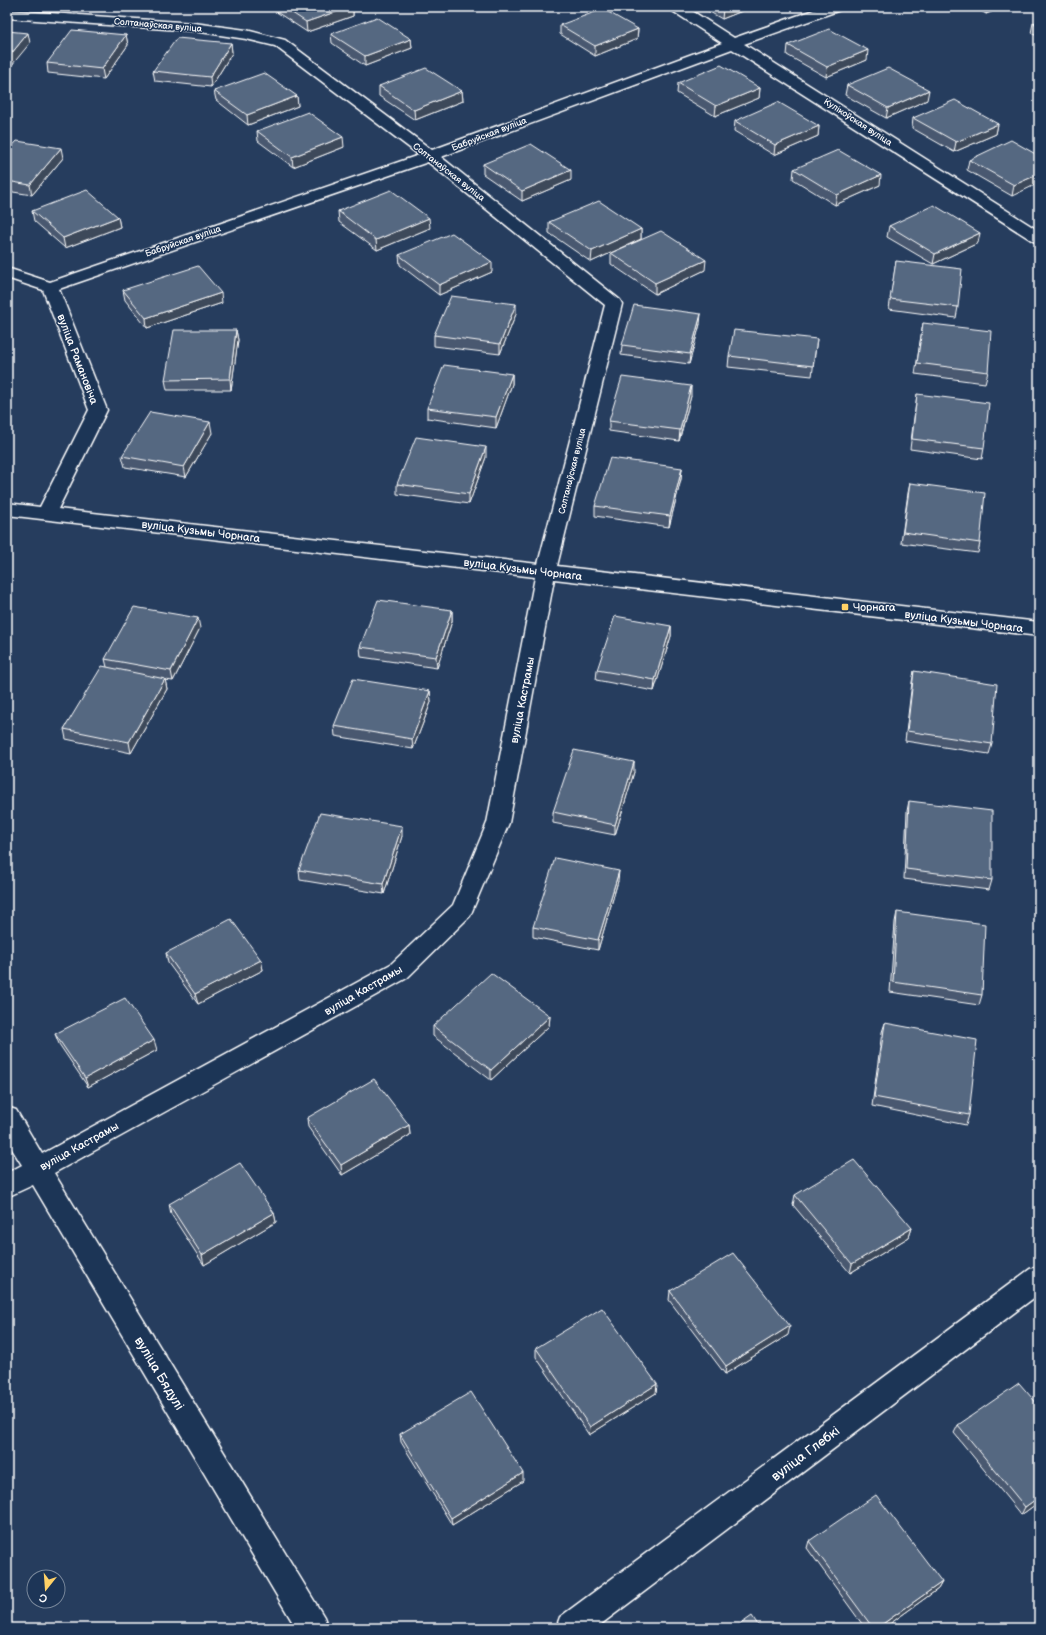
<svg xmlns="http://www.w3.org/2000/svg" width="1046" height="1635" viewBox="0 0 1046 1635" font-family="'Balsamiq Sans',sans-serif">
	<style>
		.lines { fill: none; stroke-linecap: round; stroke-linejoin: round }
		.minor-casing { stroke: #fff; stroke-width: 3 }
		.minor { fill: #1d3557; fill-rule: evenodd }
		.wall { fill: #49596f; stroke: #fff }
		.shaded-wall { fill: #3c485a; stroke: #fff }
		.building { fill: #556781; stroke: #fff }
		.poi-dot { fill: #ffd166; stroke: #1d3557; stroke-width: 1.5 }
		.labels { text-anchor: middle; stroke-width: 3; stroke-linejoin: round; paint-order: stroke }
		.far-street-label { font-size: 9px; fill: #fff; stroke: #1d3557 }
		.street-label { font-size: 11px; fill: #fff; stroke: #1d3557 }
		.poi-label { font-size: 11px; fill: #fff; stroke: #1d3557; text-anchor: start }
		.near-street-label { font-size: 13px; fill: #fff; stroke: #1d3557 }
	</style>
	<rect width="100%" height="100%" fill="#263d5e"/>
	<filter id="ink" filterUnits="userSpaceOnUse"><feTurbulence type="fractalNoise" baseFrequency=".025" numOctaves="2"/><feDisplacementMap in="SourceGraphic" scale="8" xChannelSelector="R" yChannelSelector="G"/><feConvolveMatrix kernelMatrix="1 2 1 2 8 2 1 2 1" color-interpolation-filters="sRGB"/></filter>
	<g filter="url(#ink)">
		<g class="lines">
			<g class="minor-casing">
				<path id="minor" d="M669 7H686L734 38 822 7H842L840 10 744 44 1039 231V243L1033 241 732 49 441 157 620 300 622 304 557 566 1039 622V636L554 579 509 823 470 916 407 978 54 1173 324 1617 328 1628H296L33 1185 7 1197V1173L22 1165 7 1141V1107L16 1110 42 1154 391 964 453 905 487 823 535 577 7 515V503L40 507 89 410 43 290 7 278V268L50 282 419 155 275 46 246 39 194 31 7 18V10L194 23 246 30 285 40 432 150 722 43 671 10ZM428 162 605 305 538 564 58 509 107 410 59 289Z
					M1039 1266V1294L596 1628H556L560 1617 1030 1269Z"/>
			</g>
			<use href="#minor" class="minor"/>
		</g>
		<path class="wall" d="M229 7H262L259 10Z
			M275 7H353V16L307 32 275 11Z
			M551 7H566L557 10Z
			M701 7H752L722 19Z
			M974 7H1004L986 14Z
			M1039 21V37L1031 33 1033 23Z
			M560 25 638 29 637 39 595 56 560 34Z
			M331 34 411 39 412 48 365 66 332 43Z
			M126 35 128 45 104 79 48 73 47 63Z
			M231 43 232 53 211 87 155 81 153 71Z
			M788 45 867 60 826 77 787 55Z
			M678 83 760 88 759 98 715 116 677 93Z
			M847 85 927 100 886 118 845 95Z
			M379 86 462 91 463 101 415 120 379 96Z
			M214 91 297 96 298 106 248 125 216 100Z
			M913 118 998 124 996 134 954 152 912 128Z
			M735 121 819 126 818 136 774 155 734 131Z
			M257 131 344 147 293 167 258 141Z
			M7 152 63 158 32 195 7 191Z
			M1039 156 1012 196 967 170 969 160Z
			M483 164 571 180 522 201 483 174Z
			M794 169 880 185 835 205 793 179Z
			M32 211 118 217 120 227 65 248 34 221Z
			M338 211 430 228 377 250 339 222Z
			M549 222 641 229V239L591 262 549 233Z
			M889 226 978 243 933 264 887 237Z
			M611 253 705 270 655 294 611 264Z
			M399 255 492 272 439 295 400 265Z
			M896 261 958 307 956 318 889 309Z
			M123 290 222 303 147 328 125 300Z
			M516 314 500 354 434 346V335Z
			M923 323 988 372 985 383 915 374Z
			M700 324 689 364 621 355 622 345Z
			M236 330 238 340 231 390H167L165 380Z
			M817 339 812 376 728 367 729 356Z
			M512 374V384L496 428 427 418V408Z
			M917 394 984 448 982 459 910 449Z
			M691 396 679 441 609 431V421Z
			M212 433 186 477 125 467 122 456Z
			M486 457 469 504 397 494V484Z
			M682 468 681 479 669 527 595 516V506Z
			M910 483 980 543 978 553 901 543 908 493Z
			M452 610V621L437 668 361 657 360 647Z
			M671 626V636L654 691 596 680 597 670Z
			M200 628 173 681 165 680 167 689 131 753 66 739 64 729 107 667 105 659Z
			M914 671 992 744 989 754 905 741 912 682Z
			M430 691 431 702 413 749 335 736 334 726Z
			M634 772 615 835 553 823V812Z
			M909 801 992 880 989 890 904 879 907 811Z
			M402 836 384 894 300 880 299 870Z
			M618 881 598 950 533 937V927Z
			M897 912 982 995 979 1005 890 992 895 922Z
			M166 953 261 960 263 970 198 1004 168 963Z
			M550 1016 549 1026 491 1080 433 1036V1026Z
			M885 1023 969 1115 966 1125 872 1106 882 1032Z
			M55 1034 157 1050 88 1087 59 1044Z
			M307 1118 409 1125 410 1135 342 1175 308 1127Z
			M795 1195 912 1228 909 1237 850 1273 793 1205Z
			M169 1204 274 1213 276 1222 204 1265 171 1214Z
			M670 1291 788 1335 725 1374 669 1300Z
			M536 1348 657 1384 656 1393 589 1435 536 1357Z
			M1039 1406V1502L1021 1515 954 1433 958 1425Z
			M400 1434 523 1481 452 1525 401 1442Z
			M809 1541 942 1582 938 1589 884 1628H865L807 1548Z"/>
		<path class="shaded-wall" d="M350 7H353V16L307 32 306 22Z
			M557 7H566L557 10Z
			M728 7H752L722 19 723 9Z
			M988 7H1004L986 14Z
			M638 29 637 39 595 56V46Z
			M28 33 30 43 7 71V59Z
			M126 35 128 45 104 79 102 69Z
			M411 39 412 48 365 66V56Z
			M231 43 232 53 211 87 210 77Z
			M868 50 867 60 826 77 827 67Z
			M760 88 759 98 715 116 716 106Z
			M929 90 927 100 886 118 888 108Z
			M462 91 463 101 415 120 414 110Z
			M297 96 298 106 248 125 247 115Z
			M998 124 996 134 954 152 956 142Z
			M819 126 818 136 774 155 775 145Z
			M343 137 344 147 293 167 292 157Z
			M61 148 63 158 32 195 30 185Z
			M571 170V180L522 201V191Z
			M1039 174V183L1012 196 1014 185Z
			M881 175 880 185 835 205 837 195Z
			M118 217 120 227 65 248 63 238Z
			M429 218 430 228 377 250 376 240Z
			M641 229V239L591 262 592 251Z
			M980 233 978 243 933 264 935 254Z
			M706 260 705 270 655 294V283Z
			M492 262V272L439 295V285Z
			M221 293 222 303 147 328 146 318Z
			M516 304V314L500 354V344Z
			M701 314 700 324 689 364 690 354Z
			M236 330 238 340 231 390 230 379Z
			M512 374V384L496 428V417Z
			M691 386V396L679 441 680 430Z
			M210 422 212 433 186 477 184 467Z
			M486 447V457L469 504V494Z
			M682 468 681 479 669 527 670 516Z
			M452 610V621L437 668 436 657Z
			M198 618 200 628 173 681 171 671Z
			M671 626V636L654 691 655 680Z
			M165 679 167 689 131 753 129 742Z
			M430 691 431 702 413 749 412 739Z
			M634 762V772L615 835V825Z
			M402 826V836L384 894 383 884Z
			M619 871 618 881 598 950V940Z
			M261 960 263 970 198 1004 195 994Z
			M550 1016 549 1026 491 1080V1070Z
			M154 1040 157 1050 88 1087 85 1078Z
			M409 1125 410 1135 342 1175 341 1165Z
			M274 1213 276 1222 204 1265 202 1255Z
			M912 1228 909 1237 850 1273 852 1264Z
			M790 1326 788 1335 725 1374 726 1366Z
			M657 1384 656 1393 589 1435 590 1427Z
			M523 1473V1481L452 1525 451 1518Z
			M1039 1497V1502L1021 1515 1025 1507Z
			M942 1582 938 1589 884 1628H877Z"/>
		<path class="building" d="M283 7H350L306 22Z
			M719 7H728L723 9Z
			M603 9 638 29 595 46 560 25Z
			M377 17 411 39 365 56 331 34Z
			M1039 21V26L1033 23Z
			M829 29 868 50 827 67 788 45Z
			M72 30 126 35 102 69 47 63Z
			M7 31 28 33 7 59Z
			M177 38 231 43 210 77 153 71Z
			M721 65 760 88 716 106 678 83Z
			M426 68 462 91 414 110 379 86Z
			M888 68 929 90 888 108 847 85Z
			M264 73 297 96 247 115 214 91Z
			M955 100 998 124 956 142 913 118Z
			M778 102 819 126 775 145 735 121Z
			M308 112 343 137 292 157 257 131Z
			M1011 140 1039 156V174L1014 185 969 160Z
			M17 141 61 148 30 185 7 181V152Z
			M531 144 571 170 522 191 483 164Z
			M838 150 881 175 837 195 794 169Z
			M87 190 118 217 63 238 32 211Z
			M391 190 429 218 376 240 338 211Z
			M599 201 641 229 592 251 549 222Z
			M934 205 980 233 935 254 889 226Z
			M661 231 706 260 655 283 611 253Z
			M452 233 492 262 439 285 399 255Z
			M896 261 962 269 958 307 890 299Z
			M198 266 221 293 146 318 123 290Z
			M451 296 516 304 500 344 434 335Z
			M634 305 701 314 690 354 622 345Z
			M923 323 991 331 988 372 917 363Z
			M174 330H236L230 379 165 380Z
			M734 330 817 339 813 366 729 356Z
			M444 365 512 374 496 417 427 408Z
			M622 377 691 386 680 430 609 421Z
			M917 394 989 403 984 448 912 439Z
			M150 412 210 422 184 467 122 456Z
			M416 437 486 447 469 494 397 484Z
			M610 458 682 468 670 516 595 506Z
			M910 483 985 493 980 543 903 532Z
			M378 600 452 610 436 657 360 647Z
			M134 607 198 618 171 671 105 659Z
			M615 616 671 626 655 680 597 670Z
			M102 666 165 679 129 742 64 729Z
			M914 671 997 684 992 744 907 731Z
			M353 679 430 691 412 739 334 726Z
			M574 750 634 762 615 825 553 812Z
			M909 801 992 811V880L906 869Z
			M320 813 402 826 383 884 299 870Z
			M555 858 619 871 598 940 533 927Z
			M897 912 985 924 982 995 893 982Z
			M231 919 261 960 195 994 166 953Z
			M491 973 550 1016 491 1070 433 1026Z
			M125 998 154 1040 85 1078 55 1034Z
			M885 1023 977 1040 969 1115 874 1097Z
			M374 1079 409 1125 341 1165 307 1118Z
			M854 1160 912 1228 852 1264 795 1195Z
			M240 1163 274 1213 202 1255 169 1204Z
			M733 1253 790 1326 726 1366 670 1291Z
			M602 1308 657 1384 590 1427 536 1348Z
			M1019 1383 1039 1406V1497L1025 1507 958 1425Z
			M471 1392 523 1473 451 1518 400 1434Z
			M876 1495 942 1582 877 1628H873L809 1541Z
			M752 1616 760 1628H735Z"/>
	</g>
	<rect class="poi-dot" x="841" y="603" width="8" height="8" rx="2"/>
	<g class="labels">
		<g class="far-street-label">
			<text transform="translate(158 25) rotate(5)" y="3">Солтанаўская вуліца</text>
			<text transform="translate(858 122) rotate(33)" y="3">Кулікоўская вуліца</text>
			<text transform="translate(489 134) rotate(-21)" y="3">Бабруйская вуліца</text>
			<text transform="translate(449 172) rotate(38)" y="3">Солтанаўская вуліца</text>
			<text transform="translate(183 241) rotate(-19)" y="3">Бабруйская вуліца</text>
			<text transform="translate(572 471) rotate(-76)" y="3">Солтанаўская вуліца</text>
		</g>
		<g class="street-label">
			<text transform="translate(78 359) rotate(69)" y="4">вуліца Рамановіча</text>
			<text transform="translate(201 531) rotate(7)" y="4">вуліца Кузьмы Чорнага</text>
			<text transform="translate(523 569) rotate(7)" y="4">вуліца Кузьмы Чорнага</text>
			<text transform="translate(964 621) rotate(7)" y="4">вуліца Кузьмы Чорнага</text>
			<text transform="translate(522 700) rotate(-79)" y="4">вуліца Кастрамы</text>
			<text transform="translate(363 990) rotate(-30)" y="4">вуліца Кастрамы</text>
			<text transform="translate(79 1146) rotate(-29)" y="4">вуліца Кастрамы</text>
		</g>
		<g class="poi-label">
			<text x="853" y="611">Чорнага</text>
		</g>
		<g class="near-street-label">
			<text transform="translate(160 1373) rotate(59)" y="5">вуліца Бядулі</text>
			<text transform="translate(805 1453) rotate(-37)" y="5">вуліца Глебкі</text>
		</g>
	</g>
	<rect width="1046" height="1635" fill="none" stroke="#1d3557" stroke-width="24"/>
	<rect x="12" y="12" width="1022" height="1611" fill="none" stroke="#fff" stroke-width="1.5" filter="url(#ink)"/>
	<g transform="translate(46 1589) rotate(197)"><circle r="19" fill="#1d3557" stroke="#77869a"/>
	<path d="M0-3L7 15L0 10L-7 15Z" fill="#ffd166"/>
	<text y="-6" font-size="11" font-weight="bold" text-anchor="middle" fill="#ffffff">С</text>
	</g>
</svg>
